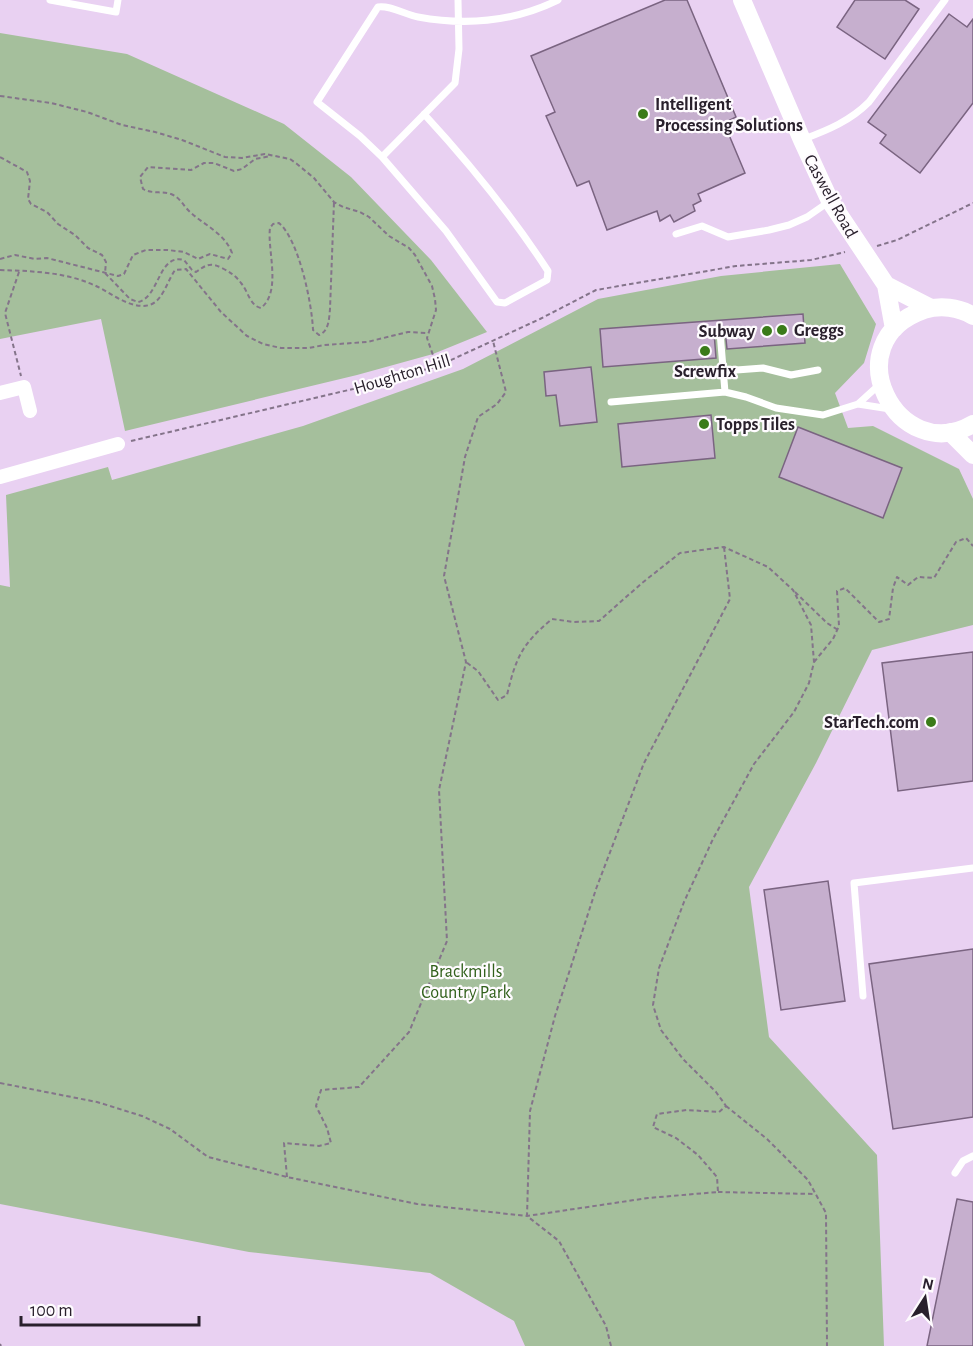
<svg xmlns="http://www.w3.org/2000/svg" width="973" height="1346" viewBox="0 0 973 1346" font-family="'Alegreya Sans',sans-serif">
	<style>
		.green { fill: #a5bf9c }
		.building { fill: #c6afce; stroke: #7a6481; stroke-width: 1.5 }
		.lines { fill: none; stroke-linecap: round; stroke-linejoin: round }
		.path { stroke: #84748a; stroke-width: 2; stroke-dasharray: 4.5 3; stroke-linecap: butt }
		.lane { stroke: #fff; stroke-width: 7 }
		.street { stroke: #fff; stroke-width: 14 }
		.secondary { stroke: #fff; stroke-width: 18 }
		.poi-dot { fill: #3a7b19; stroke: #fefbfe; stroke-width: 2 }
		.labels { text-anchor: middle; stroke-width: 4.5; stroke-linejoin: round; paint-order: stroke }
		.poi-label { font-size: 18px; font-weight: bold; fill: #29202c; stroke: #fefbfe; text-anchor: start }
		.street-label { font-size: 18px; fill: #29202c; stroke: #fefbfe }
		.park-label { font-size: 18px; fill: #31601b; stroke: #fefbfe }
	</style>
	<rect width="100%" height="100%" fill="#e9d1f2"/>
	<path class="green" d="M0 33 127 54 284 124 351 177 431 260 487 332 433 354 357 375 125 431 101 319 0 339Z
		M840 264 876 324 864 363 835 393 848 428 873 426 959 469 973 499V625L872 650 816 763 749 887 769 1037 877 1155 884 1346H525L514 1321 430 1273 249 1252 0 1204V585L10 587 6 495 108 467 112 480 303 426 463 369 598 299 721 276Z"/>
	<path class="building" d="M665 0H687L736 117 724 123 745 173 698 194 701 201 693 205 695 211 674 222 670 215 660 221 657 211 607 230 589 181 577 186 546 116 555 112 531 56Z
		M855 0H905L919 9 885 59 837 27Z
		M949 14 967 27 973 19V103L920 173 880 143 886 135 868 122Z
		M803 314 805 343 727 349 725 329 719 327 714 332 716 358 603 367 600 329Z
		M591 367 597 422 560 426 556 395 546 396 544 372Z
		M711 415 715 458 622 467 618 424Z
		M798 427 902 468 883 518 779 477Z
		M973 652V781L898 791 882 663Z
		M828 881 845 1001 781 1010 764 890Z
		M973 949V1117L893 1129 869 964Z
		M957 1199 973 1202V1346H927Z"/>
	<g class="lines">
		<path class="path" d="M0 96 51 103 87 112 122 125 155 132 182 140 225 157 242 158 265 154 290 159 297 164 314 178 334 202 343 207 360 212 369 217 389 236 409 248 415 255 432 286 435 299 436 310 427 338 434 358 438 365
			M0 157 27 172 30 181 28 199 31 204 47 212 58 224 75 235 88 248 102 255 106 262 105 273
			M877 246 897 240 973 203
			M0 259 15 255 35 259 47 258 118 276 124 274 133 255 146 250H168L184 252 198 259 210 254 228 259 232 253C225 234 206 226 191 213 184 207 180 197 171 194 161 191 152 194 143 189L140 177 148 167 191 170 204 163H214L234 171 242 169 255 159 271 156
			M0 270C32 271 66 272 96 286 111 293 134 312 152 304 163 299 168 280 175 270L186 269 221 312 247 336 263 344 281 348H309L324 345 367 342 408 332 427 333
			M19 272 5 313 21 376
			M105 273 130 299 138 302C160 297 158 253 184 260L192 270 196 272C206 265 210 262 222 268 230 272 236 276 241 283 248 291 250 306 261 308 282 291 267 250 270 228L273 224 279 223C299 240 312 304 313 330L319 335C329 331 329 319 330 309L334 202
			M131 441 353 389 438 366 540 319 596 290 736 266 811 260 845 252
			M795 592 827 623 838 630
			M814 662 833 639 839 626 837 591 845 588 879 622 889 619 893 588 897 577 908 585 918 577 934 578 956 542 966 538 973 546
			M0 1083 97 1102 142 1116 170 1129 208 1157 287 1177 417 1204 527 1216 648 1198 718 1192 717 1177 698 1155 676 1138 653 1127 657 1114 687 1110 719 1112 726 1106 716 1092 683 1059 661 1030 653 1005 659 968 684 902 713 839 754 764 794 712 809 683 814 662 811 625 793 590 768 567 724 547 680 553 642 583 599 621 574 622 552 619C522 644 516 657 507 695L498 700 478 671 466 662
			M726 1106 767 1139 808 1180 826 1213 827 1346
			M287 1177 284 1143 319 1146 331 1143 327 1128 316 1106 321 1090 359 1087 409 1032 447 941 439 790 466 662 444 576 465 457 478 417 497 404 506 392 493 341
			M718 1192 814 1194
			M0 1344 1 1346
			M611 1346 606 1326 559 1241 527 1216 530 1111 555 1016 596 889 644 763 730 599 724 547"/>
		<path class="lane" d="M50 0 116 12 118 0
			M424 114C470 164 511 214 548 271L547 280 505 303 497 302 446 231 382 157 455 83 459 49 458 0
			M804 139C828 130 850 121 869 102L945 0
			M382 157 360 136 317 102 378 7C390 5 406 15 418 17 467 26 513 22 558 0
			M676 234 702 226 728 237 769 230 789 225 807 217 830 201
			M720 332 725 392
			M723 371 763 368 791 375 818 370
			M611 402 725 392 746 397 776 408 823 415 858 404 880 384
			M858 404 890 409
			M863 996 854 883 973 868
			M955 1173 963 1161 973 1156"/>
		<path class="street" d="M0 393 24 387 30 411
			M0 477 118 444"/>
		<path class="secondary" d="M742 0 802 140 830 201 886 285 894 329
			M886 285 931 308
			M973 316C959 307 940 305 924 310 832 342 898 468 973 424
			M950 432 973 455"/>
	</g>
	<g class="poi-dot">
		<circle cx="643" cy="114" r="6"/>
		<circle cx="782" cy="330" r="6"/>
		<circle cx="767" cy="331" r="6"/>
		<circle cx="705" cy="351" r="6"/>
		<circle cx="704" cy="424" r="6"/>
		<circle cx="931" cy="722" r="6"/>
	</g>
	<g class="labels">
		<g class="poi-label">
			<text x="655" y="110">Intelligent<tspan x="655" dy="21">Processing Solutions</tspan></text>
			<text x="794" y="336">Greggs</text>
			<text x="755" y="337" text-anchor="end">Subway</text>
			<text x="705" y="377" text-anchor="middle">Screwfix</text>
			<text x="716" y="430">Topps Tiles</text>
			<text x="919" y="728" text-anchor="end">StarTech.com</text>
		</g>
		<g class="street-label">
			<text transform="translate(831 196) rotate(61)" y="6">Caswell Road</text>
			<text transform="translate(402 374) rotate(-17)" y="6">Houghton Hill</text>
		</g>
		<g class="park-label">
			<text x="466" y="977">Brackmills<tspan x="466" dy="21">Country Park</tspan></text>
		</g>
	</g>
	<g transform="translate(925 1298) rotate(12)" stroke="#fefbfe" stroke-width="4.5" paint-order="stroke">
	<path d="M0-4.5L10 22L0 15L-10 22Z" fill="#29202c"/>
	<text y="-9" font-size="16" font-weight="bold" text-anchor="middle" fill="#29202c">N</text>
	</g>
	<path d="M21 1316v9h178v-9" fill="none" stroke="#29202c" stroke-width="3"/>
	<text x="30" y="1316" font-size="18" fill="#29202c" stroke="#fefbfe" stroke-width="4.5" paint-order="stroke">100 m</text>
</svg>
